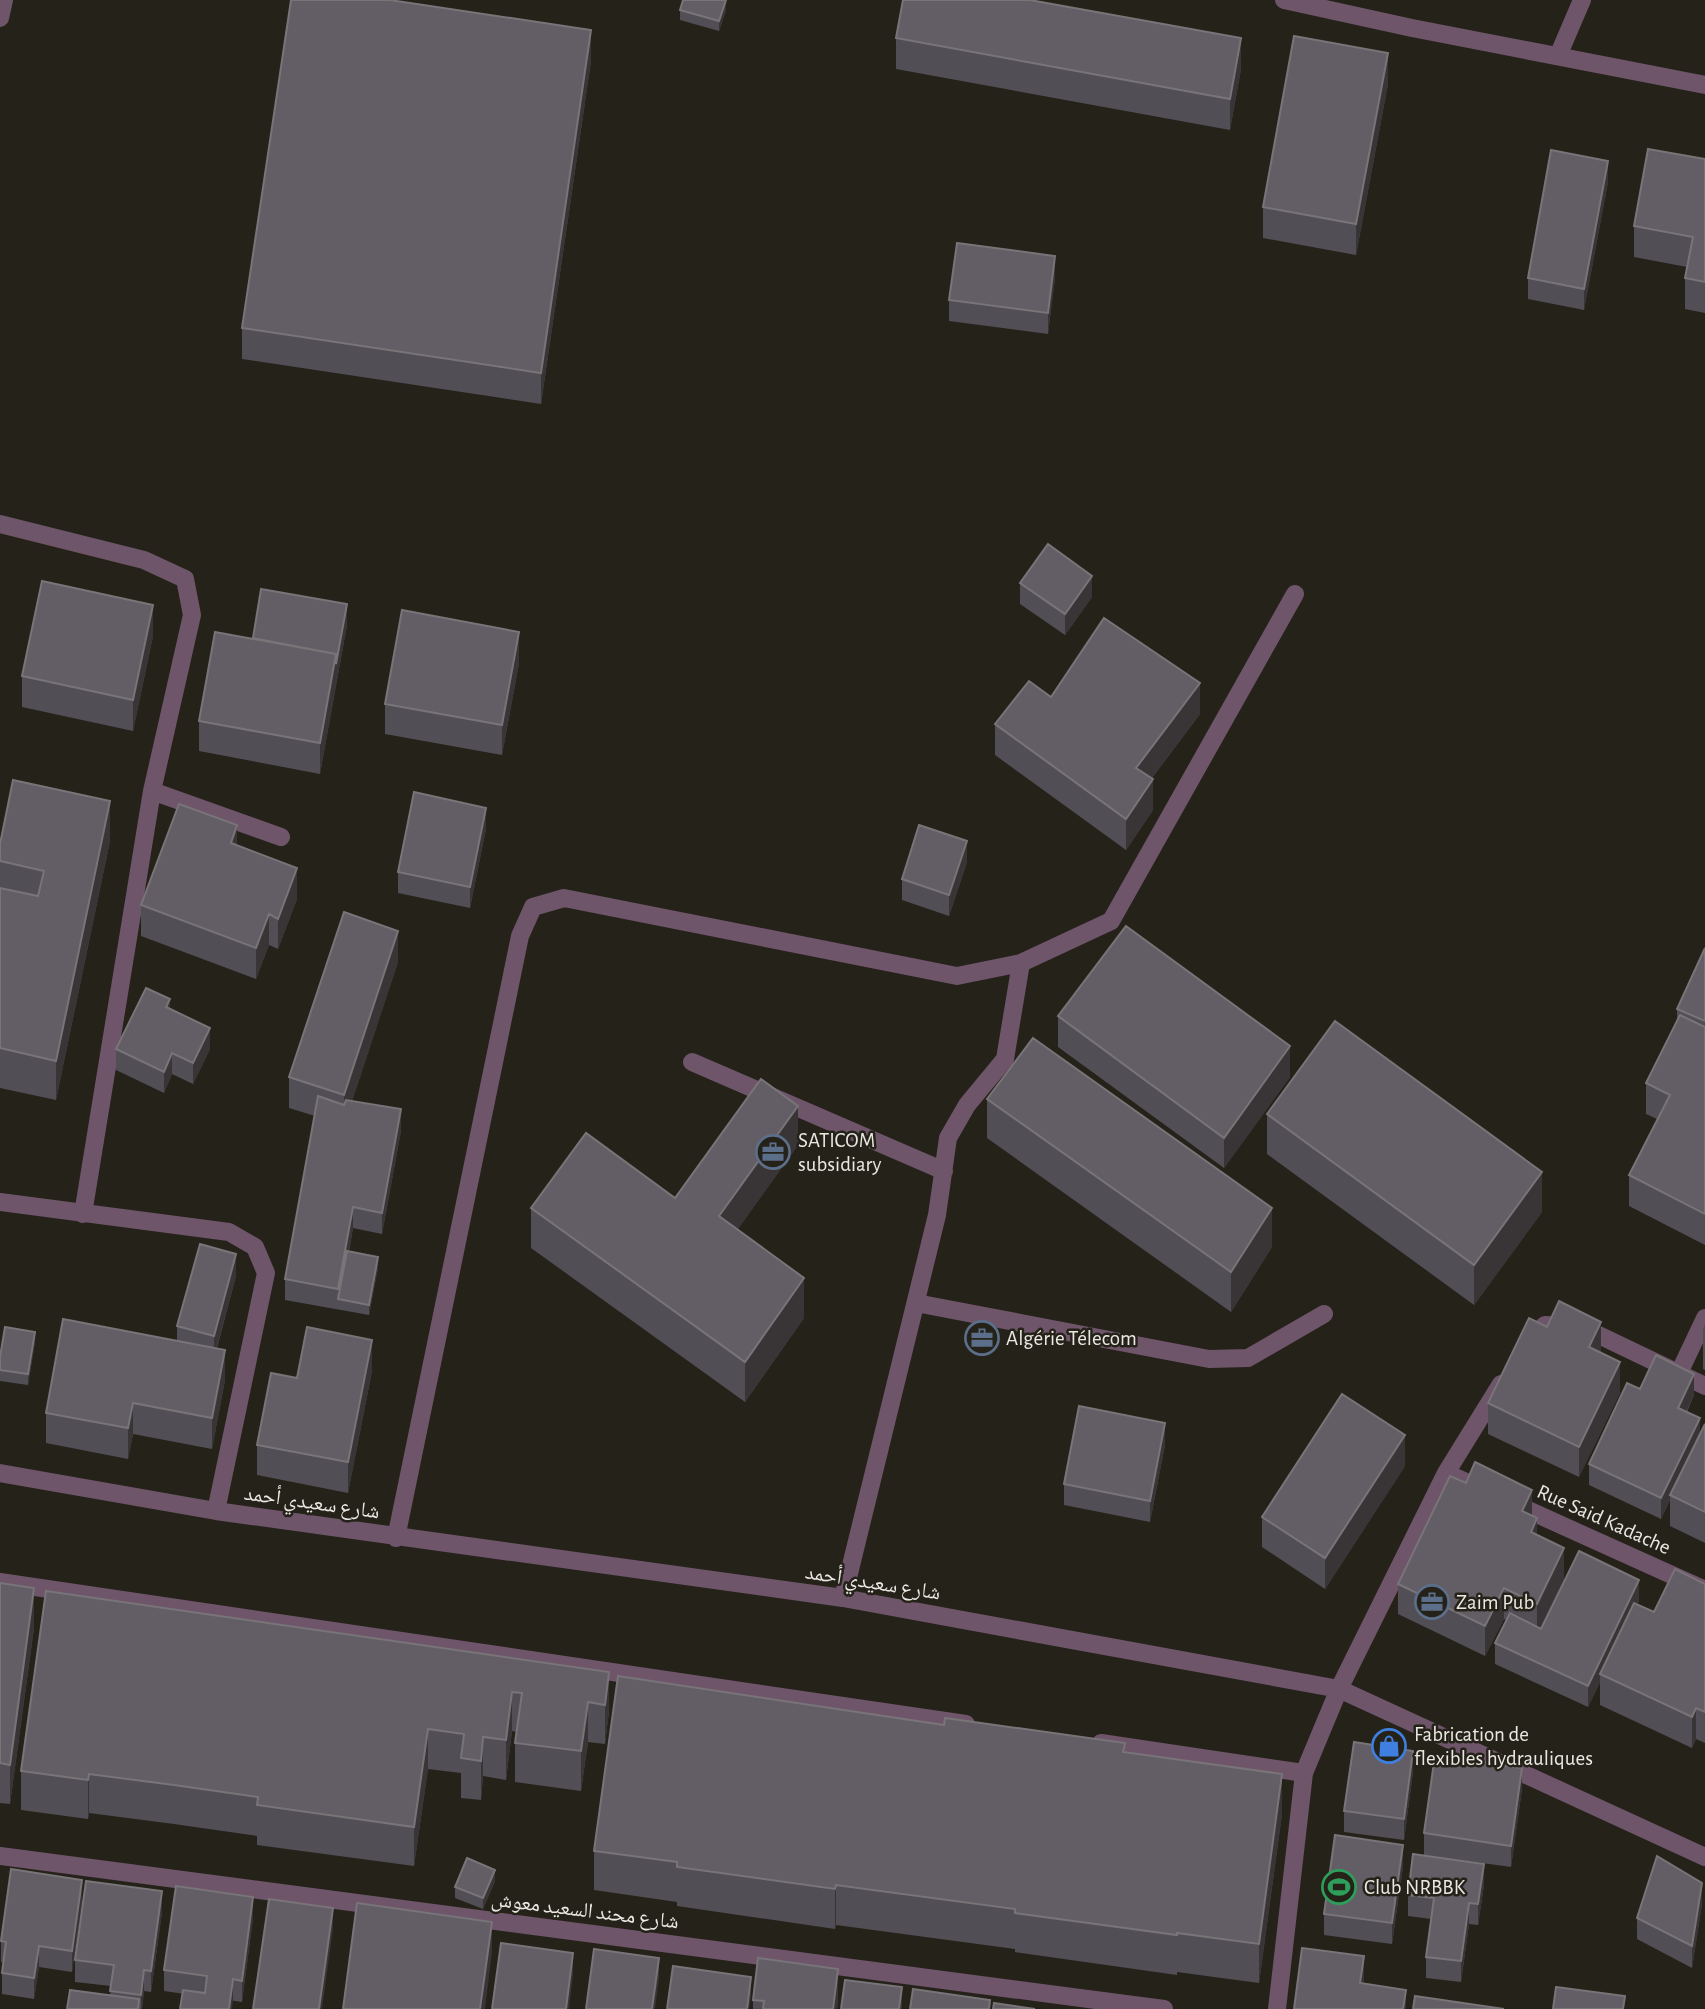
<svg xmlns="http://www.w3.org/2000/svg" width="1705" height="2009" viewBox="0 0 1705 2009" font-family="'Alegreya Sans','Noto Naskh Arabic',sans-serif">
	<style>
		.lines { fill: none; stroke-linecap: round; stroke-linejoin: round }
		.minor { stroke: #6e556a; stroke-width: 18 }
		.wall { fill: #524e56 }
		.shaded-wall { fill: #393537 }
		.building { fill: #635e65; stroke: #787478; stroke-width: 2 }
		.labels { text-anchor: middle; stroke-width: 5; stroke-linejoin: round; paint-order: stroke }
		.poi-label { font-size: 21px; fill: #eae8e2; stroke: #252219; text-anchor: start }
		.street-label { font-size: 21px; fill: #eae8e2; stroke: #252219 }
	</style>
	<rect width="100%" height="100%" fill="#252219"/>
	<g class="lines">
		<path class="minor" d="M1284 0 1412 28 1705 85
			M0 18 4 0
			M1558 56 1582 0
			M0 524 144 560 185 579 192 615 152 791 83 1214
			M152 791 281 837
			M692 1062 944 1171
			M0 1202 229 1232 255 1247 266 1273 216 1511
			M916 1303 1209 1359 1248 1358 1324 1314
			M1530 1341 1545 1325 1582 1327 1705 1386
			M1679 1373 1705 1318
			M0 1473 216 1511 843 1598 1339 1689 1705 1857
			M1446 1473 1705 1590
			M396 1538 520 936 533 907 564 898 957 976 1021 963 1111 921 1295 594
			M0 1582 966 1724
			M843 1598 937 1215 948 1138 967 1105 1005 1059 1021 963
			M1101 1743 1304 1773
			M0 1856 1164 2009
			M1277 2009 1304 1773 1339 1689 1446 1473 1501 1384"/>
	</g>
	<path class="wall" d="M680 10H726L719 31 680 20Z
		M896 38 1241 69 1230 130 896 69Z
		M591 61 541 404 242 359V328Z
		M1388 84 1356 255 1263 238V207Z
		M1705 159V313L1685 309V278L1687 267 1634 257V226Z
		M1608 182 1584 310 1528 299V278Z
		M1055 277 1048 334 949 321V300Z
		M1020 583 1092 597 1065 635 1020 604Z
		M347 625 320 774 199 751V721L253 638Z
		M153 636 133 731 22 707V676Z
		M519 663 502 755 385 734V704Z
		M1051 697 1200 714 1152 778 1153 810 1126 850 995 755V724Z
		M486 829 470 908 398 893V872Z
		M110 841 56 1100 0 1088V861Z
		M237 846 297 899 278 949 269 945 256 979 141 936V905Z
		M967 862 949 916 902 900V879Z
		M1705 948V1245L1629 1206V1175L1657 1119 1646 1114V1083L1677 1021V1009Z
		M398 962 352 1101 401 1131 382 1234 353 1228 349 1252 378 1268 369 1315 285 1300V1279L315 1116 289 1108V1077Z
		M170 1009 210 1049 193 1084 172 1074 164 1093 116 1070V1049Z
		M1058 1016 1290 1077 1224 1168 1058 1047Z
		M987 1099 1272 1247 1231 1312 987 1138Z
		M1267 1114 1542 1212 1474 1305 1267 1154Z
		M798 1145 737 1230 804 1318 745 1402 531 1248V1208L675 1198Z
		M236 1276 217 1348 225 1380 212 1449 133 1434 128 1459 46 1443V1413L177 1340V1326Z
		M1705 1324V1370L1703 1369V1329Z
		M35 1342 28 1385 0 1381V1357Z
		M1601 1353 1620 1393 1579 1477 1488 1434V1403Z
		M372 1371 348 1493 257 1475V1445L297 1378Z
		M1640 1389 1694 1395 1687 1412 1700 1434 1705 1424V1543L1670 1526V1500L1661 1519 1589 1485V1464Z
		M1165 1445 1150 1522 1064 1505V1484Z
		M1405 1466 1325 1589 1262 1547V1517Z
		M1532 1515 1537 1535 1564 1579 1541 1628 1639 1601 1637 1604 1654 1612 1705 1584V1743L1696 1739 1692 1748 1600 1705V1682L1588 1707 1495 1664V1643L1506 1620 1504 1619 1485 1656 1398 1614V1584Z
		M0 1583 34 1628 10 1804 0 1803Z
		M609 1672V1711L605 1744 588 1742 581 1791 515 1782V1743L517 1732 512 1731 506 1780 483 1776 481 1800 461 1798V1773L428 1769 414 1866 257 1845V1836L174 1824 89 1813 88 1819 21 1810V1771Z
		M1125 1752 1282 1814 1259 1983 1177 1972V1975L1015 1952V1949L836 1925 835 1929 677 1906V1902L594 1890V1851Z
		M1413 1772 1404 1840 1344 1832V1811Z
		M1522 1789 1511 1867 1424 1855V1833Z
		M1403 1866 1392 1944 1324 1935V1914Z
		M495 1881 483 1909 455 1898V1887Z
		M1484 1885 1478 1925 1469 1924 1461 1982 1426 1978V1957L1431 1919 1408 1916V1895Z
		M82 1901 72 1972 39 1967 34 1999 2 1994V1973L4 1963 1 1962V1941Z
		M1702 1904 1692 1968 1637 1939V1918Z
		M162 1912 151 1992 144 1991 142 2009H67L110 1995 111 1986 75 1982V1960Z
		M253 1918 242 2002 164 1991V1970Z
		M753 2000H838L837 2009H753Z"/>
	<path class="shaded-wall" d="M726 0V10L719 31V21Z
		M591 30V61L541 404V373Z
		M1241 38V69L1230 130V99Z
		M1388 53V84L1356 255V224Z
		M1608 161V182L1584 310V289Z
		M1055 256V277L1048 334V313Z
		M1092 576V597L1065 635V614Z
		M347 604V625L320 774V743L336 654Z
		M153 605V636L133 731V700Z
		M519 632V663L502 755V725Z
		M1200 683V714L1136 799V768Z
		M1153 779V810L1126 850V819Z
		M110 801V841L56 1100V1061Z
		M486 808V829L470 908V887Z
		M237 825V856L231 843Z
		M967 841V862L949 916V895Z
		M297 868V899L278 949V919Z
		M269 914V945L256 979V948Z
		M398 931V962L344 1126V1095Z
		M170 999V1020L166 1007Z
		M210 1028V1049L193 1084V1063Z
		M1290 1046V1077L1224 1168V1138Z
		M172 1053V1074L164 1093V1072Z
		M798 1106V1145L719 1256V1216Z
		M401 1109V1131L382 1234V1213Z
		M1542 1172V1212L1474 1305V1265Z
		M353 1207V1228L340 1299H338V1289Z
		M1272 1208V1247L1231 1312V1272Z
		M236 1254V1276L214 1357V1336Z
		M378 1257V1268L369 1315V1305Z
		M804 1278V1318L745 1402V1362Z
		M1601 1322V1353L1589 1347Z
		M35 1332V1342L28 1385V1374Z
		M372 1340V1371L348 1493V1462Z
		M225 1350V1380L212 1449V1418Z
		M1620 1362V1393L1579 1477V1447Z
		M1694 1374V1395L1678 1429V1408Z
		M133 1403V1434L128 1459V1428Z
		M1700 1418V1439L1670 1495V1500L1661 1519V1498Z
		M1165 1423V1445L1150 1522V1501Z
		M1405 1435V1466L1325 1589V1558Z
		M1532 1490V1521L1522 1511Z
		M1537 1518V1549L1531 1532Z
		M1564 1548V1579L1537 1635V1604Z
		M1639 1580V1601L1603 1675 1600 1674V1682L1588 1707V1686Z
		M34 1588V1628L10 1804V1765Z
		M1504 1588V1619L1485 1656V1626Z
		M609 1672V1711L605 1744V1705Z
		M512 1692V1731L506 1780V1740Z
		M588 1702V1742L581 1791V1751Z
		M1696 1708V1739L1692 1748V1717Z
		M428 1729V1769L414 1866V1827Z
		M483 1737V1776L481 1800V1761Z
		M1413 1751V1772L1404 1840V1819Z
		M1522 1768V1789L1511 1867V1846Z
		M89 1774V1813L88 1819V1780Z
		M1282 1774V1814L1259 1983V1944Z
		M1403 1845V1866L1392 1944V1923Z
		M1484 1864V1885L1478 1925V1904Z
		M495 1870V1881L483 1909V1898Z
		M82 1880V1901L72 1972V1951Z
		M1702 1883V1904L1692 1968V1946Z
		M836 1885V1925L835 1929V1889Z
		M162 1891V1912L151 1992V1971Z
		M253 1897V1918L242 2002V1981Z
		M1469 1903V1924L1461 1982V1961Z
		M333 1908V1929L322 2009H319Z
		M492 1922V1952L485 2009H480Z
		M39 1946V1967L34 1999V1978Z
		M573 1953V1975L569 2009H566Z
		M1364 1956V1987L1360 1983Z
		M659 1958V1979L655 2009H652Z
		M838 1969V2000L837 2009H833Z
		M144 1970V1991L142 2009H141V1995Z
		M751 1977V1998L749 2009H747Z
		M233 1979V2000L232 2009H229Z
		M902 1987V2009H899Z
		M1406 1990V2009H1403Z"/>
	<path class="building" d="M291 0H390L591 30 541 373 242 328Z
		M683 0H726L719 21 680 10Z
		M903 0H1030L1241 38 1230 99 896 38Z
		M1294 36 1388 53 1356 224 1263 207Z
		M1648 149 1705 159V282L1685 278 1693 237 1634 226Z
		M1551 150 1608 161 1584 289 1528 278Z
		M957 243 1055 256 1048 313 949 300Z
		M1048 544 1092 576 1065 614 1020 583Z
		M42 581 153 605 133 700 22 676Z
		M261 589 347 604 336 664V654L253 638Z
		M402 610 519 632 502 725 385 704Z
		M1104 618 1200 683 1136 768 1153 779 1126 819 995 724 1029 681 1051 697Z
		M215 632 336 654 320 743 199 721Z
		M13 780 110 801 56 1061 0 1048V888L38 896 44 871 0 861V844Z
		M414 792 486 808 470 887 398 872Z
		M179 804 237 825 231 843 297 868 278 919 269 914 256 948 141 905Z
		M919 825 967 841 949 895 902 879Z
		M344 912 398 931 344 1095 289 1077Z
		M1126 926 1290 1046 1224 1138 1058 1016Z
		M1705 948V1021L1677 1009Z
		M146 988 170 999 166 1007 210 1028 193 1063 172 1053 164 1072 116 1049Z
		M1680 1015 1705 1027V1214L1629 1175 1670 1095 1646 1083Z
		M1335 1021 1542 1172 1474 1265 1267 1114Z
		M1033 1038 1272 1208 1231 1272 987 1099Z
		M761 1079 798 1106 719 1216 804 1278 745 1362 531 1208 586 1133 675 1198Z
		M318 1096 344 1105 346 1100 401 1109 382 1213 353 1207 338 1289 285 1279Z
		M200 1244 236 1254 214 1336 177 1326Z
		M347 1251 378 1257 369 1305 338 1299Z
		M1559 1301 1601 1322 1589 1347 1620 1362 1579 1447 1488 1403 1529 1318 1547 1327Z
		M63 1319 225 1350 212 1418 133 1403 128 1428 46 1413Z
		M5 1327 35 1332 28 1374 0 1370V1357Z
		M307 1327 372 1340 348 1462 257 1445 271 1373 297 1378Z
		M1656 1355 1694 1374 1678 1408 1700 1418 1661 1498 1589 1464 1627 1383 1640 1389Z
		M1342 1394 1405 1435 1325 1558 1262 1517Z
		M1079 1406 1165 1423 1150 1501 1064 1484Z
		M1705 1424V1512L1670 1495Z
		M1475 1462 1532 1490 1522 1511 1537 1518 1531 1532 1564 1548 1537 1604 1504 1588 1485 1626 1398 1584 1450 1476 1466 1483Z
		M1579 1551 1639 1580 1588 1686 1495 1643 1510 1613 1541 1629Z
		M1675 1569 1705 1584V1712L1696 1708 1692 1717 1600 1674 1634 1603 1654 1612Z
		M0 1583 34 1588 10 1765 0 1763Z
		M46 1591 609 1672 605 1705 588 1702 581 1751 515 1743 522 1693 512 1692 506 1740 483 1737 481 1761 461 1758 464 1734 428 1729 414 1827 257 1805 258 1797 174 1785 89 1774 88 1780 21 1771Z
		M618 1676 944 1725 945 1718 1125 1743 1123 1752 1282 1774 1259 1944 1177 1933V1935L1015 1913V1909L836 1885 835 1889 677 1867V1862L594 1851Z
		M1354 1742 1413 1751 1404 1819 1344 1811Z
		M1435 1755 1522 1768 1511 1846 1424 1833Z
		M1335 1835 1403 1845 1392 1923 1324 1914Z
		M1413 1854 1484 1864 1478 1904 1469 1903 1461 1961 1426 1957 1434 1898 1408 1895Z
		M1657 1856 1702 1883 1692 1946 1637 1918Z
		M467 1858 495 1870 483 1898 455 1887Z
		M11 1869 82 1880 72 1951 39 1946 34 1978 2 1973 6 1942 1 1941Z
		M86 1881 162 1891 151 1971 144 1970 141 1995 110 1991 114 1965 75 1960Z
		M176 1886 253 1897 242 1981 233 1979 229 2009H180L183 1990 205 1993 207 1976 164 1970Z
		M269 1899 333 1908 319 2009H253Z
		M357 1903 492 1922 480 2009H343Z
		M501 1943 573 1953 566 2009H492Z
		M1302 1948 1364 1956 1360 1983 1406 1990 1403 2009H1294Z
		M594 1949 659 1958 652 2009H586Z
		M758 1958 838 1969 833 2009H763L764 2001 753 2000Z
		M673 1966 751 1977 747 2009H667Z
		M845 1980 902 1987 899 2009H841Z
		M1556 1987 1625 1996 1623 2009H1553Z
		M913 1989 990 2000 989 2009H910Z
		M70 1990 139 1999 138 2009H67Z
		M1415 1996 1504 2009H1413Z
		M994 2003 1035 2009H993Z"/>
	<defs>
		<g id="office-ring" transform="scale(1.75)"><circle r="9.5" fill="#252219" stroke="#5c6f8a" stroke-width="1.5"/><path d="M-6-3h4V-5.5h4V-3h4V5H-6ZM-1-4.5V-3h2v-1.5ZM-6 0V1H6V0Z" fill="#5c6f8a"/></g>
		<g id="shop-ring" transform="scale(1.75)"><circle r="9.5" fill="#252219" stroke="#3f7fe0" stroke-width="1.5"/><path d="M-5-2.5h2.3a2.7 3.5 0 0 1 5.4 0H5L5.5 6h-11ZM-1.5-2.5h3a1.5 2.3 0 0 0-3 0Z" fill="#3f7fe0"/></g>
		<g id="stadium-ring" transform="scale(1.75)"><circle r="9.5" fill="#252219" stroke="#2e9e5b" stroke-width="1.5"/><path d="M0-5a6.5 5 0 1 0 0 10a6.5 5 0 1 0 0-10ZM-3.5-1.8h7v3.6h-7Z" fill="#2e9e5b"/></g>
	</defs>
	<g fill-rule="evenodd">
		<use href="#office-ring" x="773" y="1152"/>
		<use href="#office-ring" x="982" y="1338"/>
		<use href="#office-ring" x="1432" y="1602"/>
		<use href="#shop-ring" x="1389" y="1746"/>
		<use href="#stadium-ring" x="1339" y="1887"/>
	</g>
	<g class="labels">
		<g class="poi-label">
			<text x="798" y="1147">SATICOM<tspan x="798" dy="24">subsidiary</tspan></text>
			<text x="1006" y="1345">Algérie Télecom</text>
			<text x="1456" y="1609">Zaim Pub</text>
			<text x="1414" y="1741">Fabrication de<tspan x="1414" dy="24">flexibles hydrauliques</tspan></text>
			<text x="1364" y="1894">Club NRBBK</text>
		</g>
		<g class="street-label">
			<text transform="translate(312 1502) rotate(8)" y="7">شارع سعيدي أحمد</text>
			<text transform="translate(1604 1519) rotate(24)" y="7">Rue Said Kadache</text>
			<text transform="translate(873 1582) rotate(9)" y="7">شارع سعيدي أحمد</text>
			<text transform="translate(585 1910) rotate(7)" y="7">شارع محند السعيد معوش</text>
		</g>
	</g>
</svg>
